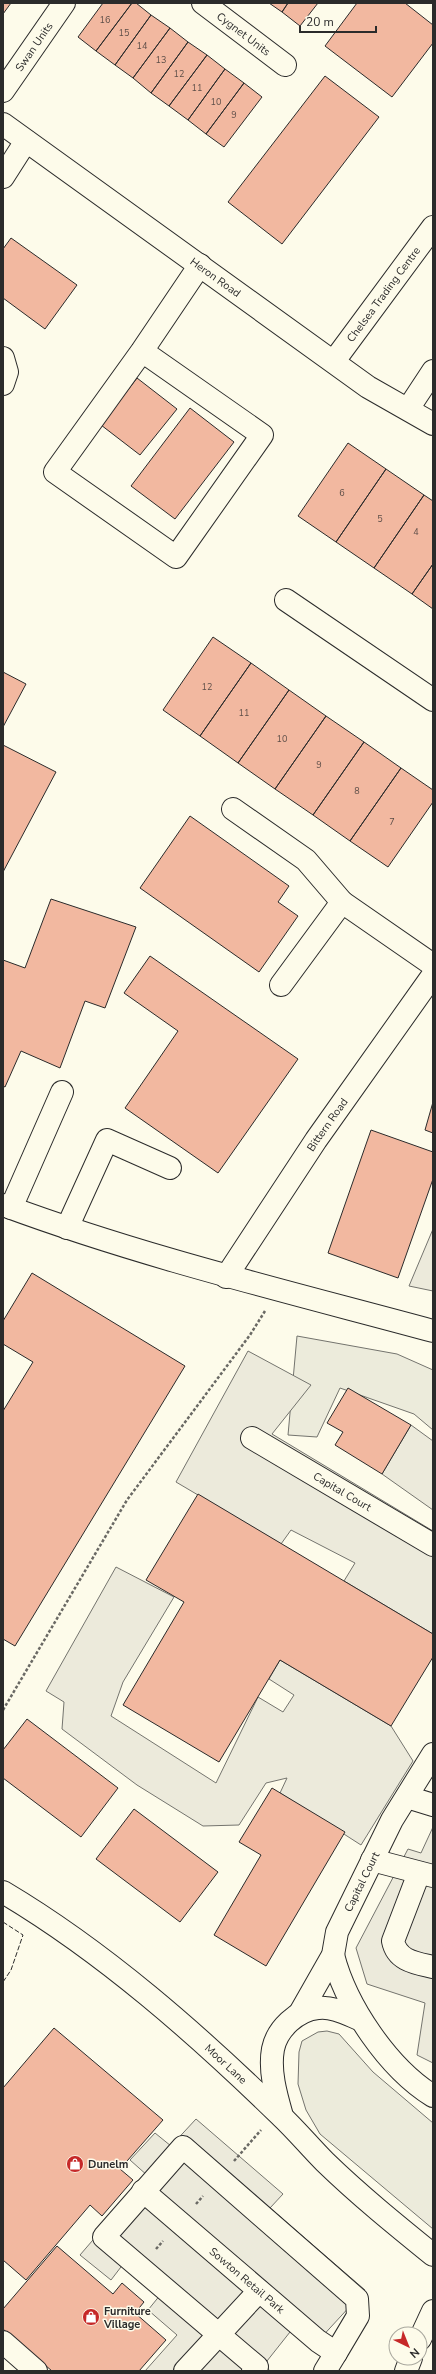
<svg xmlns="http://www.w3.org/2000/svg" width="436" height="2374" viewBox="0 0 436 2374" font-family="'Nunito Sans',sans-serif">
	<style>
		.green { fill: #ecebdb; stroke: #74746e }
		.parking { fill: #eceadb; stroke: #74746e }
		.building { fill: #f2b8a0; stroke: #2b2b2b }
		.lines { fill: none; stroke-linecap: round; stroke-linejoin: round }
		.minor-casing { stroke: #2b2b2b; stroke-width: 24 }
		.major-casing { stroke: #2b2b2b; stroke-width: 24 }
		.path { stroke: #6a6964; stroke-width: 2.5; stroke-dasharray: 3 2; stroke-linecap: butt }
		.minor { stroke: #fdfbea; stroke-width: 22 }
		.major { stroke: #fdfbea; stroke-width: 22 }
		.fence { stroke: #2b2b2b; stroke-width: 1; stroke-dasharray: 5 2; stroke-linecap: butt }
		.labels { text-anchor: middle; stroke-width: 3; stroke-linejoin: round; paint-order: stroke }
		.number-label { font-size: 9px; fill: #5d4e48 }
		.street-label { font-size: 11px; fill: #2b2b2b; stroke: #fdfbea }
		.poi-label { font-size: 11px; font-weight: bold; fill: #2b2b2b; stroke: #fdfbea; text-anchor: start }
	</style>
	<rect width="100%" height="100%" fill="#fdfbea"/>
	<path class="green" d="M297 1336 397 1354 433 1370V1430L414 1414 340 1388 317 1437 288 1435Z
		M327 2031 339 2034 373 2072 433 2123V2229L320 2134 306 2110 298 2084 299 2052 302 2041 318 2032Z"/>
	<path class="parking" d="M433 1229V1291L409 1286Z
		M248 1351 311 1385 272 1434 433 1531V1634L344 1581 355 1563 291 1530 281 1544 176 1482Z
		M411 1425 433 1441V1510L382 1474Z
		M116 1567 174 1597 123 1682 111 1716 216 1783 258 1697 283 1712 294 1695 269 1679 280 1660 391 1726 413 1761 361 1845 280 1793 287 1778 266 1783 239 1825 203 1826 137 1785 62 1729 64 1702 46 1691Z
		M433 1827V2063L417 2055 425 2003 367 1984 356 1948 408 1849 421 1853Z
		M196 2119 283 2194 270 2208 365 2290 318 2341 290 2332 267 2361 269 2371H145L177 2335 148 2310 161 2294 124 2263 111 2280 80 2255 148 2176 130 2160 155 2133 171 2146Z"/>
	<path class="building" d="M3 3H11L3 14Z
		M103 3H132L96 51 78 37Z
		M132 3H136L151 15 115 65 96 51Z
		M269 3H288L282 12Z
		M288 3H318L300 26 282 12Z
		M357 3H405L433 25V43L392 97 325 46Z
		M151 15 170 28 133 78 115 65Z
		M170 28 188 42 151 93 133 78Z
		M188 42 207 55 169 106 151 93Z
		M207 55 225 69 188 120 169 106Z
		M225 69 244 83 206 134 188 120Z
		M325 76 379 117 282 244 228 202Z
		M244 83 262 97 224 147 206 134Z
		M11 238 77 285 45 329 3 298V249Z
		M137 378 177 409 140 455 101 425Z
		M190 408 234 442 175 519 131 486Z
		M348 443 386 469 336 542 298 516Z
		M386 469 424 495 374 568 336 542Z
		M424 495 433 501V564L412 594 374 568Z
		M433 564V609L412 594Z
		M213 637 251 663 200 736 163 710Z
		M251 663 289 690 238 763 200 736Z
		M3 672 26 684 3 727Z
		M289 690 326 716 275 789 238 763Z
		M326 716 364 742 313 815 275 789Z
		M364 742 401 768 350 841 313 815Z
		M3 745 56 772 3 872Z
		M401 768 433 790V802L388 867 350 841Z
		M190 816 289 886 278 902 298 916 259 972 140 888Z
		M51 899 136 927 105 1008 85 1001 60 1068 21 1051 5 1087 3 1086V960L25 968Z
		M150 956 298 1059 218 1173 125 1108 178 1031 124 993Z
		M433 1102V1133L425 1130Z
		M371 1130 433 1152V1179L398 1278 328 1253Z
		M32 1273 185 1366 15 1646 3 1639V1411L33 1362 3 1344V1321Z
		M348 1388 411 1425 382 1474 335 1445 343 1432 327 1423Z
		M198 1494 433 1634V1657L391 1726 280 1660 219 1762 123 1705 184 1602 146 1580Z
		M27 1719 118 1788 81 1837 3 1778V1750Z
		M272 1788 345 1832 266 1966 214 1935 261 1855 239 1842Z
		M134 1809 218 1872 180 1922 96 1859Z
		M54 2028 163 2120 120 2169 133 2180 102 2216 90 2205 26 2280 3 2260V2088Z
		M57 2246 113 2294 122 2283 144 2302 135 2313 166 2340 139 2371H52L3 2329V2309Z"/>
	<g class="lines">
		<g class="minor-casing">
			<g id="minor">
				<path id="s1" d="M203 3 285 65"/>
				<path id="s2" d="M3 91 64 3"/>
				<path id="s3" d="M3 124 368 387 433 424"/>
				<path d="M3 177 26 141"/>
				<path d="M142 351 262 435 176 557 55 472 142 351 200 265"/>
				<path d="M3 358 7 372 3 384"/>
				<path id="s4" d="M334 361 433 227"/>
				<path d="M408 409 433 371"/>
				<path d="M286 600 433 700"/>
				<path d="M233 809 306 860 342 902"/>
				<path d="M281 985 342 902 433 965"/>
				<path d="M3 1205C143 1257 289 1292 433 1331"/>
				<path d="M11 1208 62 1092"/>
				<path d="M67 1228 107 1140 170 1168"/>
				<path id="s5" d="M226 1277 316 1140 433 975"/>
				<path id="s6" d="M252 1438 433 1545"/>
				<path d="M407 1797 433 1805"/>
				<path d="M372 1860 433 1876"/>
				<path d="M419 1873 393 1941C397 1961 416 1963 433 1967"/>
				<path d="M333 1955C346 2006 388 2068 433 2096"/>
				<path id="s7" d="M300 2013 333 1955 337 1932 392 1820 433 1754"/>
				<path d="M282 2116C276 2095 269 2071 273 2049 277 2029 297 2010 318 2008 332 2006 347 2014 359 2019"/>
				<path id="s8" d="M143 2191 318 2341 336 2353 325 2371"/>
				<path d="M420 2339 433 2311"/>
				<path d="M3 2342 36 2371"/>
				<path d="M185 2371 259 2291"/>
				<path d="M253 2371 257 2367 104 2237 183 2147 357 2299 358 2316 336 2353"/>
				<path d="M406 2371 411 2358"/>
			</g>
		</g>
		<g class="major-casing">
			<g id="major">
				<path id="s9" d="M3 1892C104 1952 197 2034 281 2116 296 2130 310 2147 325 2162 359 2195 396 2225 433 2255"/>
			</g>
		</g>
		<path class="path" d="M3 1710 127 1500 250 1335 265 1311
			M234 2161 261 2130
			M196 2204 203 2196
			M156 2249 163 2241"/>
		<use href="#minor" class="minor"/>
		<use href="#major" class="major"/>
		<path class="fence" d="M3 1922 23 1935 11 1970 3 1982"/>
	</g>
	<defs>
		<g id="shop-disc" transform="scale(0.9)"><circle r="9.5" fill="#c62828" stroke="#fdfbea"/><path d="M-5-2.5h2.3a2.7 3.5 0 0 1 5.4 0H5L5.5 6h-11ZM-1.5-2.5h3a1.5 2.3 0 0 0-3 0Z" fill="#fff"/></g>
	</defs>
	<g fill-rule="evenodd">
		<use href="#shop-disc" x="75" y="2164"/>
		<use href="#shop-disc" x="91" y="2317"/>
	</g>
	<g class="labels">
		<g class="number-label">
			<text x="105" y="23">16</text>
			<text x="124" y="36">15</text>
			<text x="142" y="49">14</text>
			<text x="161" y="63">13</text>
			<text x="179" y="77">12</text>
			<text x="197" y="91">11</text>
			<text x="216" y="105">10</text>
			<text x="234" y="118">9</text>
			<text x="342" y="496">6</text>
			<text x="380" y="522">5</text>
			<text x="416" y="535">4</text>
			<text x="207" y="690">12</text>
			<text x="244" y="716">11</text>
			<text x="282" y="742">10</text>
			<text x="319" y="768">9</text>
			<text x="357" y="794">8</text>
			<text x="392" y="825">7</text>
		</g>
		<g class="street-label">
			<text dy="4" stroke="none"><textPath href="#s1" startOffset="51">Cygnet Units</textPath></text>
			<text dy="4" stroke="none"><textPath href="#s2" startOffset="54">Swan Units</textPath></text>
			<text dy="4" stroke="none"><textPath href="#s3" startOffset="262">Heron Road</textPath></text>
			<text dy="4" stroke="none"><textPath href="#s4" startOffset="83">Chelsea Trading Centre</textPath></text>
			<text dy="4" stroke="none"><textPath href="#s5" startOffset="183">Bittern Road</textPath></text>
			<text dy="4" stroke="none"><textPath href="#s6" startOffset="105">Capital Court</textPath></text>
			<text dy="4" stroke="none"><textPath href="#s7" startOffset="146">Capital Court</textPath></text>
			<text dy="4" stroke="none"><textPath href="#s9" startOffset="282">Moor Lane</textPath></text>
			<text dy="4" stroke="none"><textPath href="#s8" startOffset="137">Sowton Retail Park</textPath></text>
		</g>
		<g class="poi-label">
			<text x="88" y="2168">Dunelm</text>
			<text x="104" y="2315">Furniture<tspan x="104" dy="13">Village</tspan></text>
		</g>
	</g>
	<rect width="436" height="2374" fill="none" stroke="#2b2b2b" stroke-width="8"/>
	<g transform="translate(408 2346) rotate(137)"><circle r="19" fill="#fdfbea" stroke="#a9a89e"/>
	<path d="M0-3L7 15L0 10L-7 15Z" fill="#c62828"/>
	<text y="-6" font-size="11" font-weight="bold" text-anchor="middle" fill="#2b2b2b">N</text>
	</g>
	<path d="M300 26v6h76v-6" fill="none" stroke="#2b2b2b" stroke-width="2"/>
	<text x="306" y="26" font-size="12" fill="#2b2b2b" stroke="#fdfbea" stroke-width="3" paint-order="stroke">20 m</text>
</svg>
